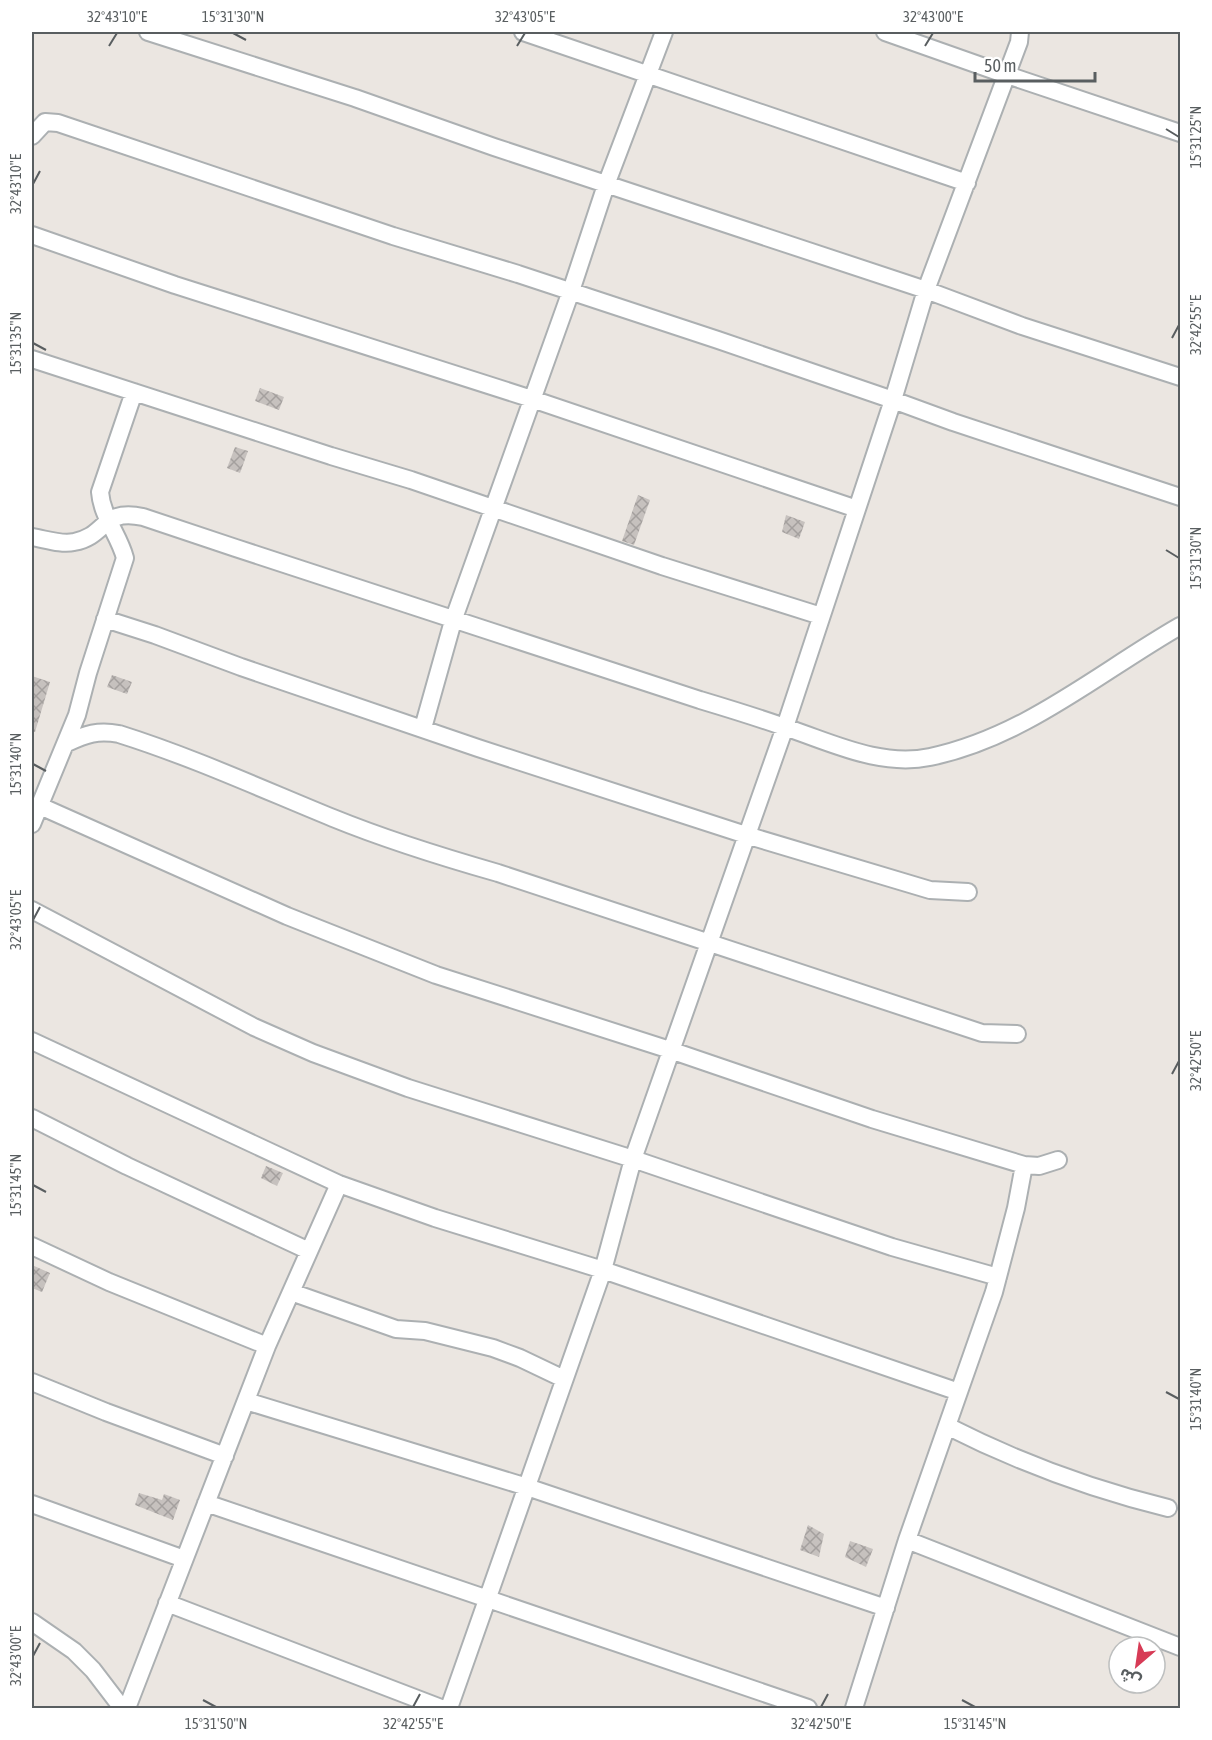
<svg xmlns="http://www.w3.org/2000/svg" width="1212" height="1740" viewBox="0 0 1212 1740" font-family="'Asap Condensed','Noto Sans Arabic',sans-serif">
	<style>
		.building { fill: url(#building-cross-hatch) }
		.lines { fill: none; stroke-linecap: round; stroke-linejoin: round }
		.street-casing { stroke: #acb0b2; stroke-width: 20 }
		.street { stroke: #fff; stroke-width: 16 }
		.ticks { fill: none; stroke: #595e60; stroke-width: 2 }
		.neatline { fill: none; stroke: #595e60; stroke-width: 2 }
		.ticks-label { font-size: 15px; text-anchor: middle; fill: #595e60 }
	</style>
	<defs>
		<pattern id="building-cross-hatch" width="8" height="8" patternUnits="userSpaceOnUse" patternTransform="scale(1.5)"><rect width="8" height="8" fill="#c6c1be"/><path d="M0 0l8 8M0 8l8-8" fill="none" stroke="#a4a09e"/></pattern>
	</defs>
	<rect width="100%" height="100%" fill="#ebe6e1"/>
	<path class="building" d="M260 388 284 397 279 410 255 401Z
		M235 447 248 451 240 473 227 468Z
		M638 495 650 500 634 545 622 541Z
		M786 515 805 522 799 539 782 532Z
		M112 675 132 682 127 694 107 687Z
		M32 676 50 682 35 732H32Z
		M266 1166 283 1173 277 1186 261 1178Z
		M32 1265 50 1273 42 1292 32 1288Z
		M139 1493 162 1500 164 1494 180 1500 173 1520 135 1505Z
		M808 1525 824 1534 819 1557 800 1550Z
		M850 1541 873 1549 866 1567 845 1557Z"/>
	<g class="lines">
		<g class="street-casing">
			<path id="street" d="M148 32 355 98 494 147 926 290 1022 326 1180 377
				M523 32 967 183
				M885 32 1007 75 1180 133
				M32 136 45 122 58 123 393 236 518 274 718 340 893 400 953 422 1180 497
				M32 235 175 285 532 399 857 509
				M32 359 331 456 411 480 662 566 821 616
				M32 537C45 539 61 545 74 542 107 536 101 508 143 517 328 579 513 640 700 700 730 709 760 718 790 729 835 744 881 767 930 757 1025 737 1098 673 1180 626
				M105 619 155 635 241 667 478 748 746 835 930 890 968 892
				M423 728 453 621 571 291 606 185 664 32
				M67 743C86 734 98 730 119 734 192 757 262 789 333 818 387 840 442 857 498 873L982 1033 1017 1034
				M40 806 287 916 436 975 670 1050 872 1119 1024 1165 1039 1166 1058 1160
				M32 824 77 715 88 673 125 558C119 535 102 517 100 492L134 392
				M32 910 254 1027 313 1053 408 1088 633 1159 892 1247 998 1277
				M32 1041 339 1184 435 1218 603 1270 959 1392
				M32 1118 127 1166 309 1251
				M32 1246 109 1282 267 1346
				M291 1292 396 1329 425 1331 493 1348 520 1358 564 1379
				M32 1382 106 1412 225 1456
				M246 1401 527 1487 886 1608
				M947 1426C1018 1462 1090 1489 1168 1508
				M206 1503 808 1708
				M32 1504 184 1559
				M907 1540 1180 1647
				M167 1603 441 1708
				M32 1622 74 1651 93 1670 122 1708
				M127 1708 267 1346 339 1184
				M449 1708 603 1270 633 1159 785 727 893 400 926 290 1019 42 1020 32
				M854 1708 907 1540 994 1292 1016 1208 1024 1165"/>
		</g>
		<use href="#street" class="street"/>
	</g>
	<path class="ticks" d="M233 33 246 40M109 46 117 33M517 46 525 33M925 46 933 33M1166 129 1179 137M33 184 40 171M1172 338 1179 325M33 343 46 350M1166 550 1179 558M33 764 46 771M33 920 40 907M1172 1074 1179 1061M33 1185 46 1192M1166 1392 1179 1399M33 1656 40 1643M203 1700 216 1707M962 1700 975 1707M413 1707 420 1694M821 1707 828 1694"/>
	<rect width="1212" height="1740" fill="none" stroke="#ffffff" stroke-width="66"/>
	<g transform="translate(1137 1665) rotate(209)"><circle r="28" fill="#ffffff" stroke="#bdbfbf" stroke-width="1.5"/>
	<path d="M0-4.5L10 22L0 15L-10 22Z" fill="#d73b56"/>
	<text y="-9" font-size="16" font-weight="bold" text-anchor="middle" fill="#595e60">ش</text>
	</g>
	<path d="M975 72v9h120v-9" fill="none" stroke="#595e60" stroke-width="3"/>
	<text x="984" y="72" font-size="18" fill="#595e60" stroke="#ffffff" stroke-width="4.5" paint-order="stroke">50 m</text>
	<rect x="33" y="33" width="1146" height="1674" class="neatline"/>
	<g class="ticks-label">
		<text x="117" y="22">32°43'10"E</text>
		<text x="233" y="22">15°31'30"N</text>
		<text x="525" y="22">32°43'05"E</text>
		<text x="933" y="22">32°43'00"E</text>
		<text transform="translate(1196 137) rotate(-90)" y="5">15°31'25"N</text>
		<text transform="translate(16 184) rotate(-90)" y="5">32°43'10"E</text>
		<text transform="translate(1196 325) rotate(-90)" y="5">32°42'55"E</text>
		<text transform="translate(16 343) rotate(-90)" y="5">15°31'35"N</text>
		<text transform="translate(1196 558) rotate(-90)" y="5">15°31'30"N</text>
		<text transform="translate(16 764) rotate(-90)" y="5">15°31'40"N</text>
		<text transform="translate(16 920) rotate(-90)" y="5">32°43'05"E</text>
		<text transform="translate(1196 1061) rotate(-90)" y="5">32°42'50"E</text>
		<text transform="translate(16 1185) rotate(-90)" y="5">15°31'45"N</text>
		<text transform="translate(1196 1399) rotate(-90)" y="5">15°31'40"N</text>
		<text transform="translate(16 1656) rotate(-90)" y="5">32°43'00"E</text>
		<text x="216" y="1729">15°31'50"N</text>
		<text x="413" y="1729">32°42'55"E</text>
		<text x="821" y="1729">32°42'50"E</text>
		<text x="975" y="1729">15°31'45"N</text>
	</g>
</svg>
